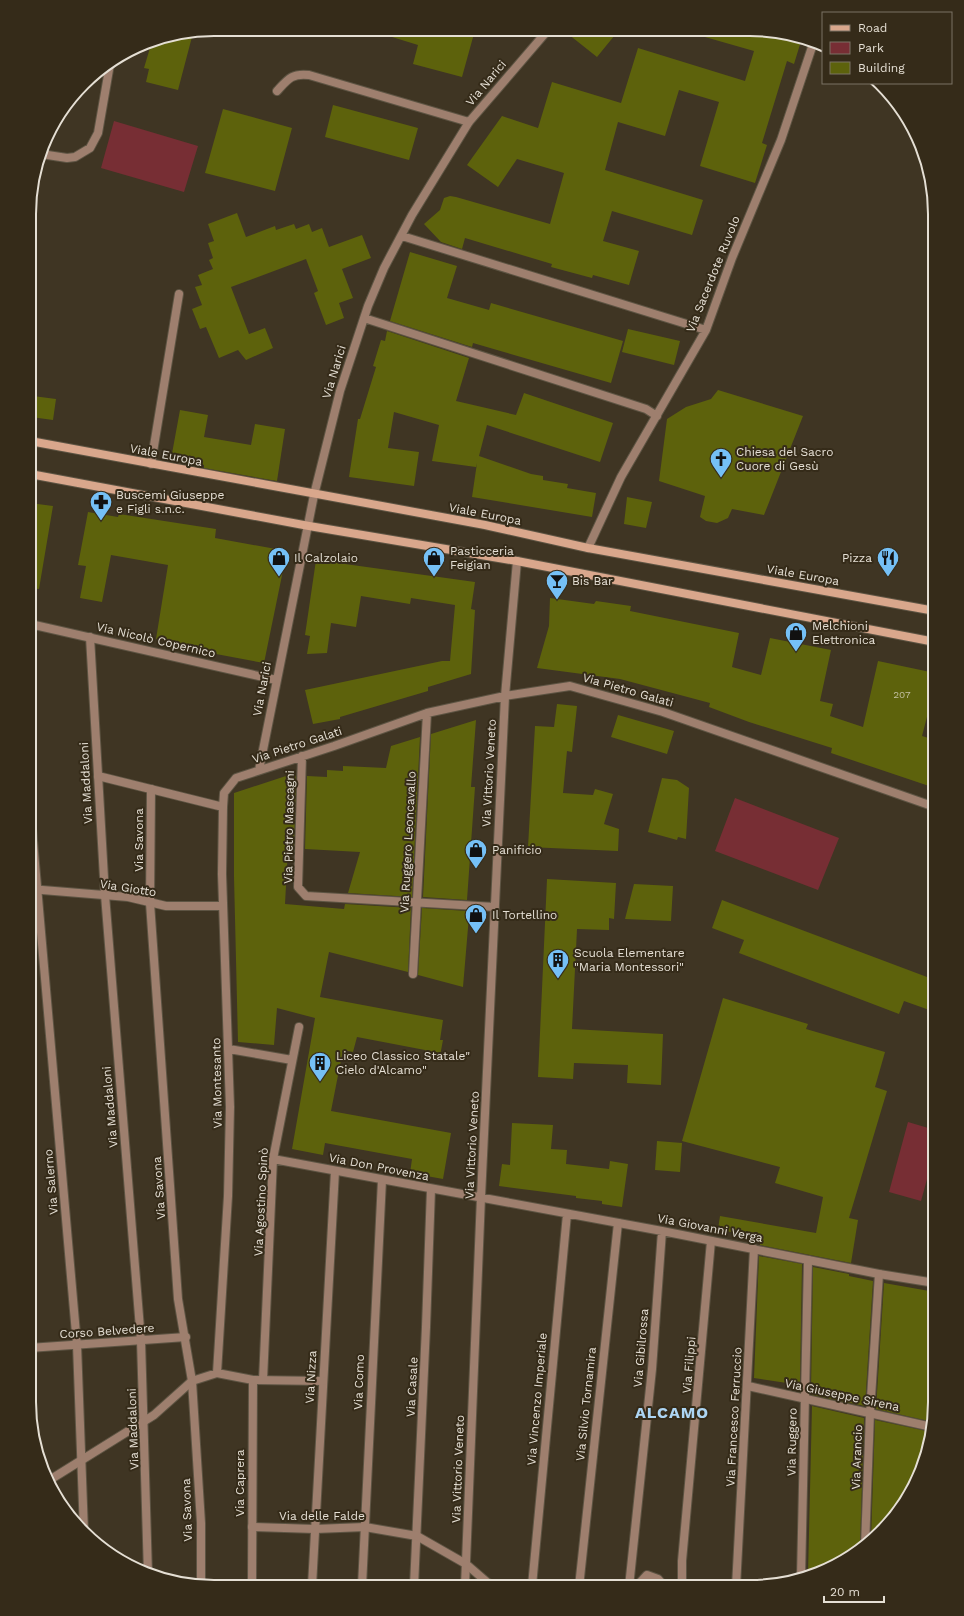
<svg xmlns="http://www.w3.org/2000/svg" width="964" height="1616" viewBox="0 0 964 1616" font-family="'Work Sans',sans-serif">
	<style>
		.green { fill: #772e34 }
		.building { fill: #5d620c }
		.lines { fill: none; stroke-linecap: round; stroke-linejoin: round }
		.lane-casing { stroke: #5d5443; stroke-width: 10 }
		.street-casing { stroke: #5d5443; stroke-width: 10 }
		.secondary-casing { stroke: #5d5443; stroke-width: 10 }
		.lane { stroke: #9e7f6e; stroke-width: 8 }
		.street { stroke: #9e7f6e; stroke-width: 8 }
		.secondary { stroke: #d9a78c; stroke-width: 8 }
		.labels { text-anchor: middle; stroke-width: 4; stroke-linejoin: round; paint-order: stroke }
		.number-label { font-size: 10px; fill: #c3c0a2 }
		.street-label { font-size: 12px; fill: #e5dfd4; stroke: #352b19 }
		.poi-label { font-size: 12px; fill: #e5dfd4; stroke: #352b19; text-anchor: start }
		.district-label { font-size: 16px; font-weight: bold; letter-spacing: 1px; fill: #add5f3; stroke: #352b19 }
		.rim { fill: none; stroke: #e5dfd4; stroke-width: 2 }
	</style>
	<rect width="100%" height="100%" fill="#3f3523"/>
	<path class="green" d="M114 121 198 146 184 192 101 168Z
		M935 686V739L927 716Z
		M735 798 839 838 818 890 715 851Z
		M908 1122 935 1130V1150L921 1201 889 1192Z"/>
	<path class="building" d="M380 29 475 30 462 77 413 64 418 45 379 33Z
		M563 30H619L597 57Z
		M699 30 774 31 802 38 794 64 787 61 762 143 767 145 755 183 700 166 719 102 679 90 665 136 618 122 605 170 703 200 692 235 612 211 603 241 639 251 629 285 593 275 592 278 551 267 552 264 465 238 462 249 441 242 424 224 440 210 444 198 450 196 456 197 550 224 564 173 517 159 498 187 467 165 502 116 538 128 552 82 621 103 638 48 745 81 754 51 698 35Z
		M193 33 178 90 146 82 149 69 144 68 152 41Z
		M333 105 418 128 409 160 325 137Z
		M223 109 292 128 275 191 205 173Z
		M237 213 246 237 275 226 276 230 294 224 296 229 309 224 312 232 322 228 329 247 362 235 371 258 342 269 353 298 339 303 344 318 326 325 314 293 318 291 306 259 231 287 249 334 265 328 273 348 246 360 238 350 219 358 206 327 200 329 192 309 202 305 195 287 202 285 198 275 213 269 209 260 213 258 208 243 214 241 208 224Z
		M410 252 457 266 447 298 489 310 491 303 623 341 611 383 473 343 472 347 390 321Z
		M628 329 680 341 674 365 622 352Z
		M387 331 469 358 456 401 516 415 524 393 613 423 600 462 487 425 479 456 531 474 543 476V480L568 484 567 488 596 493 592 517 472 497 477 463 476 467 432 461 439 425 394 412 388 448 419 452 414 486 349 477 358 419H360L376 367 373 366 381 340 385 341Z
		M718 390 803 416 764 515 732 509 728 518 717 523 706 521 700 517 705 496 659 481 667 419 686 407 711 399Z
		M33 396 56 399 53 420 31 417Z
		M180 410 208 415 204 437 251 445 255 424 285 429 277 481 204 468V465L171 459Z
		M627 497 652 502 646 528 624 524Z
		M30 503 53 506 39 589 30 588Z
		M88 512 118 517 119 514 216 529 215 538 287 551 264 663 200 651 201 647 156 639 168 565 111 555 102 602 80 598 86 566 78 565Z
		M316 560 475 582 471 609 475 610 471 674 428 687V691L340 717V719L313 724 305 690 442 661H450L455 605 411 598 410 604 361 596 356 627 331 623 327 653 307 654 310 636 305 635Z
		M550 598 594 604 596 601 631 606 630 611 739 633 732 667 761 675 770 638 831 650 820 701 833 704 830 716 863 727 878 661 935 673V686L922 736 932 739 929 746 935 748V788L831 753 832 748 749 722 709 707 710 703 620 679 537 668 549 626Z
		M557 704 577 706 572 752 567 751 563 793 593 795 595 789 613 794 604 824 619 829 618 851 528 847 535 726 554 727Z
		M618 715 674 731 667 754 611 737Z
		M476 720 471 787H475L467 900 423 897 431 734Z
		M420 737 412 897 348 893 360 852 305 849 307 776 327 777V770L343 771V766L386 768 391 746Z
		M289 775H296L294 848H288L285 904 344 909 345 904 411 908 408 972 329 952 320 997 443 1020 440 1040H443L440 1056 425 1053V1050L357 1037 353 1052 343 1050 331 1111 451 1133 443 1179 410 1173 412 1159 325 1143 323 1155 292 1149 315 1018 277 1008 274 1045 238 1042 234 877V793Z
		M662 778 677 780 689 788 686 839 678 837 677 840 648 832Z
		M547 879 616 883 614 919 609 918V930L577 929 572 1029 663 1034 661 1085 627 1083 628 1065 574 1063 573 1079 538 1077Z
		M634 884 673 886 671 921 625 919Z
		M722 900 935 980V1012L904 1001 899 1014 739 953 744 940 712 928Z
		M422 908 467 911 466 916H469L463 987 418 975Z
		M723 998 808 1024 806 1029 885 1052 875 1087 887 1091 849 1218 858 1220 851 1263 760 1245V1239L718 1229 720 1216 816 1233 823 1197 775 1183 780 1167 682 1141Z
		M512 1123 553 1125 551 1149 567 1150 566 1164 609 1169 610 1161 628 1164 622 1207 602 1204V1201L576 1198V1196L499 1186 502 1164 510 1165Z
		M657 1141 682 1143 680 1172 655 1170Z
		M759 1256 802 1264 800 1385 754 1378Z
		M813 1267 849 1274V1276L873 1281 865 1406 812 1395V1389H811Z
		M884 1283 935 1292 933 1422 876 1409Z
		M812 1406 864 1418 860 1546 861 1550 820 1573 808 1575Z
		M875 1420 931 1432 925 1461 897 1514 871 1540Z"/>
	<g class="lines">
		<g class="lane-casing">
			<path id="lane" d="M90 637 105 895 141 1341 148 1574
				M151 789 150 903 178 1299 192 1381 201 1523V1585
				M30 806 77 1345 84 1532
				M865 1546 870 1413 879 1274
				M801 1577 808 1260
				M252 1586 253 1380
				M312 1586 335 1171
				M362 1586 382 1180
				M414 1586 426 1327 431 1189
				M465 1586 481 1197
				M579 1587 618 1223
				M682 1587V1561L711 1241
				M736 1587 754 1249"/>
		</g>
		<g class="street-casing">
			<path id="street" d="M277 91C288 79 292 73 309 75L469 122
				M41 154 67 158 75 157 90 148 98 133 110 64
				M402 236 706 330
				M364 318 646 409 657 416
				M151 464 179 294
				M588 548 621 477 706 330 732 258 781 140 814 41
				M30 624 276 680
				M302 756 298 887 306 896 495 907
				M259 770 314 495 340 391 368 306 384 268 412 215 469 122 548 30
				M98 776 223 807
				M30 889 128 897 166 906H223
				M413 974 427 713
				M229 1049 292 1060
				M273 1159 662 1231 879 1274 935 1283
				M481 1197 505 696 517 561
				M29 1348 186 1337
				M217 1373 228 1196 230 1107 222 874 223 807 224 793 236 778 334 746 427 713 505 696 570 686 663 712 935 807
				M263 1380 273 1159 299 1027
				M748 1386 932 1427
				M48 1481 154 1415 192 1381 217 1373 253 1380 323 1381
				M252 1527 315 1529 365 1527 417 1536 466 1564 488 1583 496 1586
				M532 1586 567 1214
				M629 1587 652 1369 662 1231
				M636 1587 647 1575 658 1579 665 1587"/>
		</g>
		<g class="secondary-casing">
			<path id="secondary" d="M30 441 485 525 588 548 935 611
				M30 474 309 526 517 561 935 642"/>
		</g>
		<use href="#lane" class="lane"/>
		<use href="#street" class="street"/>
		<use href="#secondary" class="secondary"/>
	</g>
	<defs>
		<g id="church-pin" transform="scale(1.15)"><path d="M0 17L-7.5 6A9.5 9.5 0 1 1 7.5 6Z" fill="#75c0f6" stroke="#352b19"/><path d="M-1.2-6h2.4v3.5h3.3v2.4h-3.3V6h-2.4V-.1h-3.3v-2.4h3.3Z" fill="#111"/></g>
		<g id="pharmacy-pin" transform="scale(1.15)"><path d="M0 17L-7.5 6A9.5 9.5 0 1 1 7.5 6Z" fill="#75c0f6" stroke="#352b19"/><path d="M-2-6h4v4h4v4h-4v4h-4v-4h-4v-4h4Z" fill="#111"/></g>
		<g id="shop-pin" transform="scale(1.15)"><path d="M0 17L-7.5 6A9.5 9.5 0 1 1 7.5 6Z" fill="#75c0f6" stroke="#352b19"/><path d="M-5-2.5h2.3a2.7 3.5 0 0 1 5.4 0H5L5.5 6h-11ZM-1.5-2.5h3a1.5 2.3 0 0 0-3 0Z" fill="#111"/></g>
		<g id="restaurant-pin" transform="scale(1.15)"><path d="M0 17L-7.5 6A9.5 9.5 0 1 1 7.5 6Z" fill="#75c0f6" stroke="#352b19"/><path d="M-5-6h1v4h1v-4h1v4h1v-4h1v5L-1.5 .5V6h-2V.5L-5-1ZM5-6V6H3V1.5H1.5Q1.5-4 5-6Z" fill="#111"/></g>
		<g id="bar-pin" transform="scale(1.15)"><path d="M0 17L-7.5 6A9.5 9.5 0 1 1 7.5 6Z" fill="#75c0f6" stroke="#352b19"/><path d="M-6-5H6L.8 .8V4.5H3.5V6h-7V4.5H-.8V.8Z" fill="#111"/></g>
		<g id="building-pin" transform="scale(1.15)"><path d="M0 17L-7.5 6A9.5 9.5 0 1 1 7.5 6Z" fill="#75c0f6" stroke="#352b19"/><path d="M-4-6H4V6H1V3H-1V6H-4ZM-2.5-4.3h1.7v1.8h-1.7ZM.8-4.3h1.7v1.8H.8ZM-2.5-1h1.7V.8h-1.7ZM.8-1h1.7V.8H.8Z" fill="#111"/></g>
	</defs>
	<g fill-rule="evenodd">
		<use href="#church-pin" x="721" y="459"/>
		<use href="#pharmacy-pin" x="101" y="502"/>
		<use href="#shop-pin" x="279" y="558"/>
		<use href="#shop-pin" x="434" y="558"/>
		<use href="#restaurant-pin" x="888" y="558"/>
		<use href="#bar-pin" x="557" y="581"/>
		<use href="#shop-pin" x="796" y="633"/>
		<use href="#shop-pin" x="476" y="850"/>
		<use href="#shop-pin" x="476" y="915"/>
		<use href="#building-pin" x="558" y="960"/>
		<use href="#building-pin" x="320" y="1063"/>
	</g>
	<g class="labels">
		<g class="number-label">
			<text x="902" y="698">207</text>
		</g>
		<g class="street-label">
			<text transform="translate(486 83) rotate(-50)" y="4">Via Narici</text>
			<text transform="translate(713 274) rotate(-68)" y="4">Via Sacerdote Ruvolo</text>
			<text transform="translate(334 372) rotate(-73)" y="4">Via Narici</text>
			<text transform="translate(166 455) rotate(11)" y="4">Viale Europa</text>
			<text transform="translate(485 514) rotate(11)" y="4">Viale Europa</text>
			<text transform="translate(803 575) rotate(10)" y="4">Viale Europa</text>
			<text transform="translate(156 640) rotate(13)" y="4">Via Nicolò Copernico</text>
			<text transform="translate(262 689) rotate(-79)" y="4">Via Narici</text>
			<text transform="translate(628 690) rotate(16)" y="4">Via Pietro Galati</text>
			<text transform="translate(297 745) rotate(-18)" y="4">Via Pietro Galati</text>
			<text transform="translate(489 773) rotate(-87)" y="4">Via Vittorio Veneto</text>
			<text transform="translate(86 783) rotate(-93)" y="4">Via Maddaloni</text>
			<text transform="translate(289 827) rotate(-89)" y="4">Via Pietro Mascagni</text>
			<text transform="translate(139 840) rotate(-90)" y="4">Via Savona</text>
			<text transform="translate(408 842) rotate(-87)" y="4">Via Ruggero Leoncavallo</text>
			<text transform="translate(128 888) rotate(9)" y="4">Via Giotto</text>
			<text transform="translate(217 1083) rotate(-91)" y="4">Via Montesanto</text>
			<text transform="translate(110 1107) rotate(-95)" y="4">Via Maddaloni</text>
			<text transform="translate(472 1145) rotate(-87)" y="4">Via Vittorio Veneto</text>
			<text transform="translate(379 1167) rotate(11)" y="4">Via Don Provenza</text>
			<text transform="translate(51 1182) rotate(-95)" y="4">Via Salerno</text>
			<text transform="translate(159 1188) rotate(-94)" y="4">Via Savona</text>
			<text transform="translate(261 1202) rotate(-87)" y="4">Via Agostino Spinò</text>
			<text transform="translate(710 1228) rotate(11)" y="4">Via Giovanni Verga</text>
			<text transform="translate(107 1331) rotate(-4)" y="4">Corso Belvedere</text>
			<text transform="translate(641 1348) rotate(-85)" y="4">Via Gibilrossa</text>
			<text transform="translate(689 1365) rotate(-85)" y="4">Via Filippi</text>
			<text transform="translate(311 1377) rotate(-87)" y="4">Via Nizza</text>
			<text transform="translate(359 1382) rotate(-88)" y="4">Via Como</text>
			<text transform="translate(412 1387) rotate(-87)" y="4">Via Casale</text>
			<text transform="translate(842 1395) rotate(12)" y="4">Via Giuseppe Sirena</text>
			<text transform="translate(537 1399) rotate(-85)" y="4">Via Vincenzo Imperiale</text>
			<text transform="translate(586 1404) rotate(-84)" y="4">Via Silvio Tornamira</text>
			<text transform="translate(734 1417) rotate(-87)" y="4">Via Francesco Ferruccio</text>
			<text transform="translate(133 1429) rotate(-92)" y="4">Via Maddaloni</text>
			<text transform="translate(792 1442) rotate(-89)" y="4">Via Ruggero</text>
			<text transform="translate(857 1457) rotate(-88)" y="4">Via Arancio</text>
			<text transform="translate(458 1469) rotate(-88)" y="4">Via Vittorio Veneto</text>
			<text transform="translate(240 1483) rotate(-90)" y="4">Via Caprera</text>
			<text transform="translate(187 1510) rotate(-92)" y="4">Via Savona</text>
			<text x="322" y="1520">Via delle Falde</text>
		</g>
		<g class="poi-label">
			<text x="736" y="456">Chiesa del Sacro<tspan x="736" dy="14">Cuore di Gesù</tspan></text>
			<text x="116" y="499">Buscemi Giuseppe<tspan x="116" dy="14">e Figli s.n.c.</tspan></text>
			<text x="450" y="555">Pasticceria<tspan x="450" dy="14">Feigian</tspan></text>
			<text x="294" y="562">Il Calzolaio</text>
			<text x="872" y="562" text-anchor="end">Pizza</text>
			<text x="572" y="585">Bis Bar</text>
			<text x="812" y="630">Melchioni<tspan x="812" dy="14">Elettronica</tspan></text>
			<text x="492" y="854">Panificio</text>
			<text x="492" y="919">Il Tortellino</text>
			<text x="574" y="957">Scuola Elementare<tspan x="574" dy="14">"Maria Montessori"</tspan></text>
			<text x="336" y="1060">Liceo Classico Statale"<tspan x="336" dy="14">Cielo d'Alcamo"</tspan></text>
		</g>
		<g class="district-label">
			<text x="672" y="1418">ALCAMO</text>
		</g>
	</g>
	<path d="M0 0H964V1616H0ZM214 36H750A178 178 0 0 1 928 214V1402A178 178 0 0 1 750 1580H214A178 178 0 0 1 36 1402V214A178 178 0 0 1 214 36Z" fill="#352b19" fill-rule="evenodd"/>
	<path class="rim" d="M214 36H750A178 178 0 0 1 928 214V1402A178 178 0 0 1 750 1580H214A178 178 0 0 1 36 1402V214A178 178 0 0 1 214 36Z"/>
	<rect x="822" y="12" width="130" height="72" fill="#352b19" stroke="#7b7364"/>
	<rect x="830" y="25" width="20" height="6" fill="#d9a78c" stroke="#7b7364"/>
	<text x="858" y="32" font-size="12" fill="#e5dfd4">Road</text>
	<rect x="830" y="42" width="20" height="12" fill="#772e34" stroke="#7b7364"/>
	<text x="858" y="52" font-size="12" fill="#e5dfd4">Park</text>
	<rect x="830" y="62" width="20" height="12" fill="#5d620c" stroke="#7b7364"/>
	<text x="858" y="72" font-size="12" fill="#e5dfd4">Building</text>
	<path d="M824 1596v6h60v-6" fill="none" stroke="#e5dfd4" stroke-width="2"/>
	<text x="830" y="1596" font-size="12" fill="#e5dfd4" stroke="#352b19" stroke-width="3" paint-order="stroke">20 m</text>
</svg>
